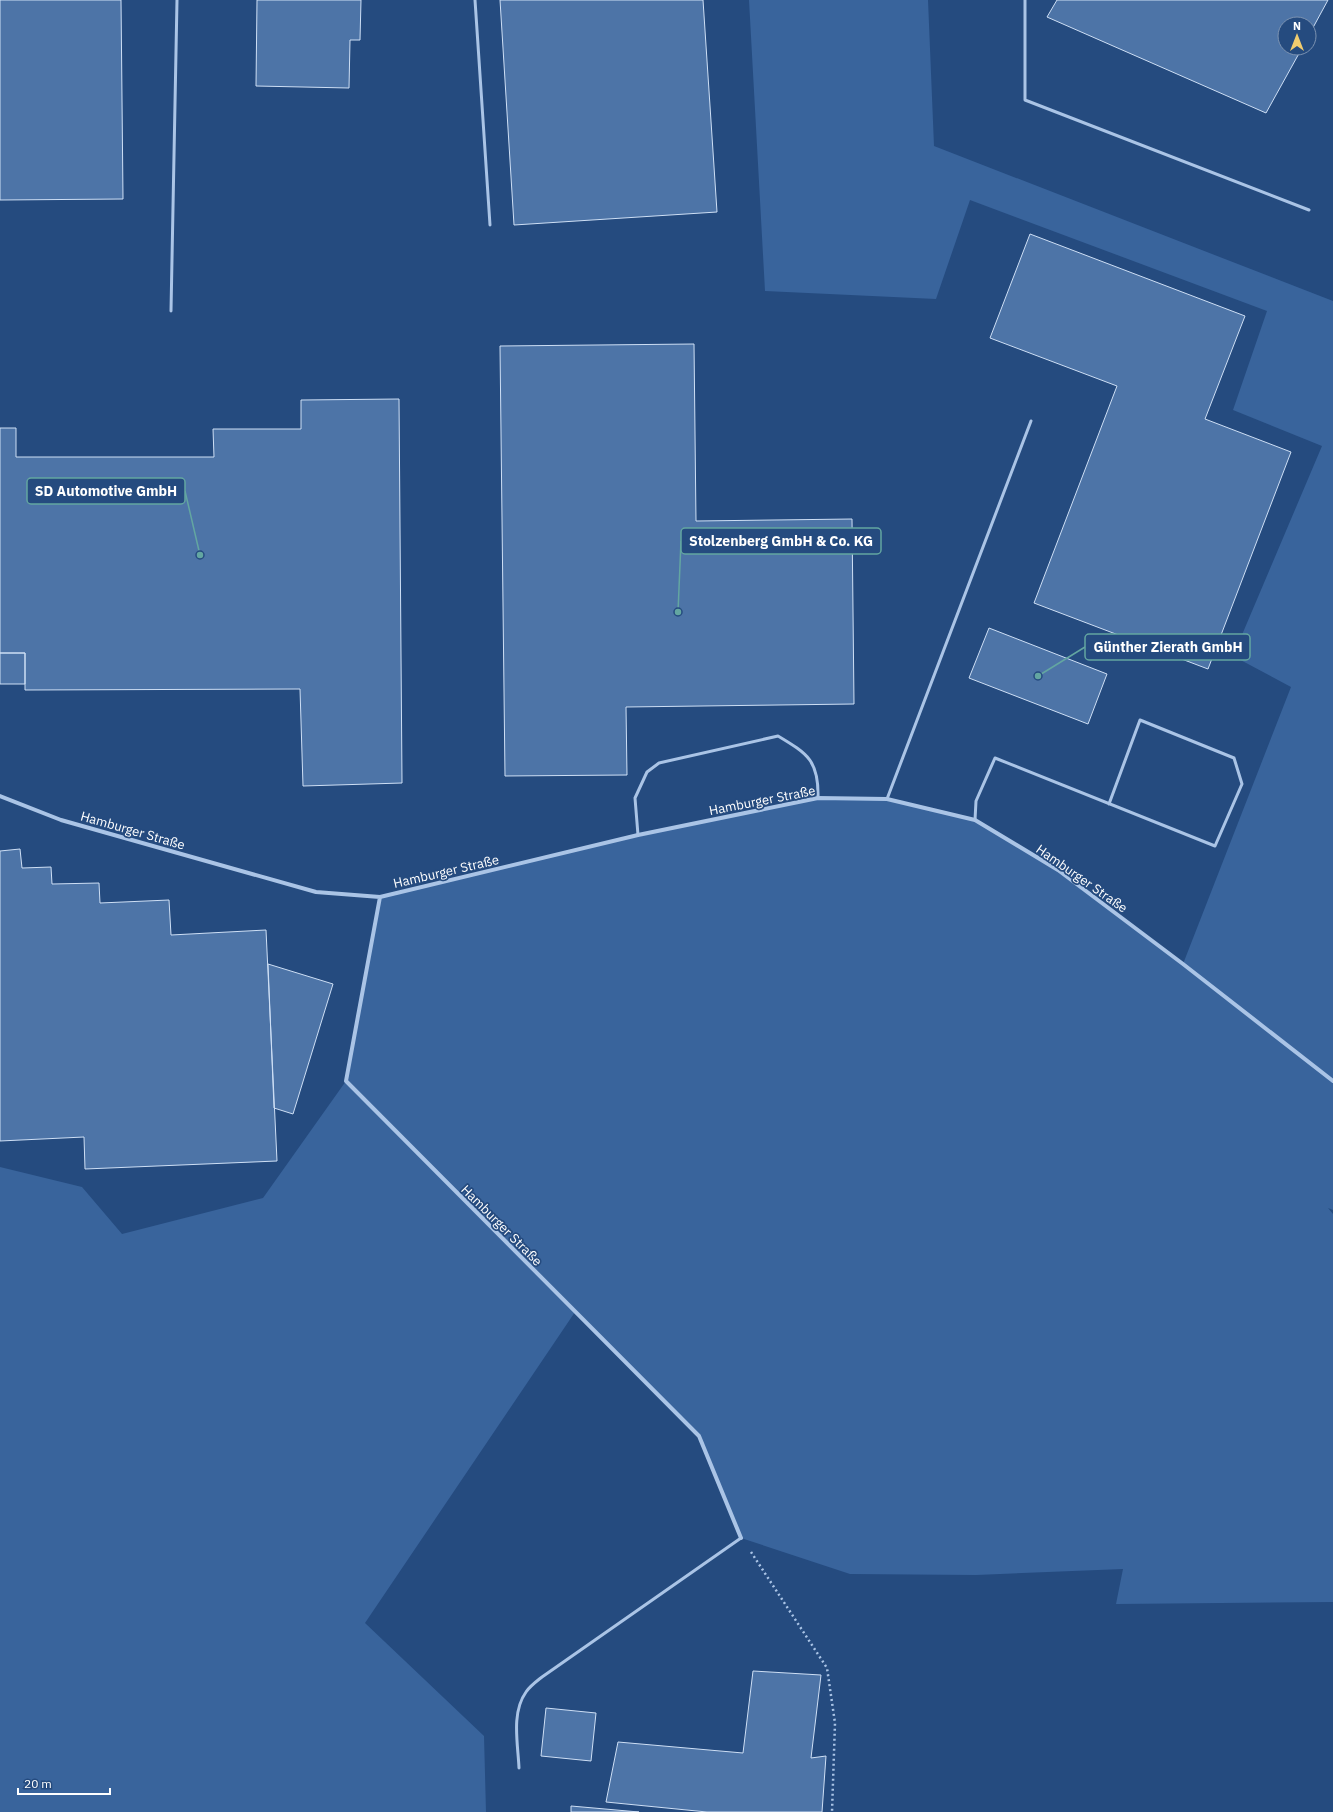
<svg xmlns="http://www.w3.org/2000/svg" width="1333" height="1812" viewBox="0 0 1333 1812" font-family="'IBM Plex Sans',sans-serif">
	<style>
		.green { fill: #39649c }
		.building { fill: #4d74a7; stroke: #cedff5 }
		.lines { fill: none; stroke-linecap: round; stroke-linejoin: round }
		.path { stroke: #aac4e6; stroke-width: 2.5; stroke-dasharray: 2 3; stroke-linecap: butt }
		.lane { stroke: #aac4e6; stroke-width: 3 }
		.street { stroke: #aac4e6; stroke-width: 4 }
		.labels { text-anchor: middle; stroke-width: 3.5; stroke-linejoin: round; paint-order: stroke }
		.street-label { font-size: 13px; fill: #fff; stroke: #254b7f }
		.leader { fill: none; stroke: #63a6a1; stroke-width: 1.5 }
		.callout-dot { fill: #63a6a1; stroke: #254b7f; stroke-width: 1.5 }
		.callout { fill: #254b7f; stroke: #63a6a1; stroke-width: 1.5 }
		.callout-label { font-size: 14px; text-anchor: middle; font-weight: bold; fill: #fff }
	</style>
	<rect width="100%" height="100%" fill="#254b7f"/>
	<path class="green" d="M749 0H928L934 146 1333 301V1210L1328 1208 1333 1214V1602L1116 1604 1123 1569 976 1575 850 1574 741 1538 699 1436 575 1312 365 1623 484 1736 486 1812H0V1167L82 1187 122 1234 263 1198 346 1081 380 897 638 835 818 798 887 799 975 820 1058 870 1183 964 1291 687 1233 656 1322 446 1233 410 1267 311 970 200 936 299 765 291Z"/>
	<path class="building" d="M0 0H121L123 199 0 200Z
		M257 0H361L360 40H350L349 88 256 86Z
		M500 0H703L717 212 514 225Z
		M1057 0H1328L1309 35V24H1285V48H1302L1266 113 1047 17Z
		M1030 234 1245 316 1205 419 1291 452 1208 669 1034 603 1117 386 990 338Z
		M694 344 696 521 852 519 854 704 626 707 627 775 505 776 500 346Z
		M399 399 402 783 303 786 300 689 25 690V653H0V428H16V457H214L213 429H301V400Z
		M989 628 1107 674 1088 724 969 678Z
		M0 653H25V684H0Z
		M20 849 22 868 51 867 52 884 99 883 100 903 169 900 171 935 266 930 277 1161 85 1169 84 1137 0 1141V851Z
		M268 964 333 984 293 1114 274 1108Z
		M753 1671 821 1675 811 1758 826 1756 822 1812H707L606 1802 618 1742 743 1753Z
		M546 1708 596 1713 591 1761 541 1756Z
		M571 1806 639 1812H571Z"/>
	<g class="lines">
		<path class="path" d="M751 1552 827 1668 835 1723 832 1812"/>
		<path class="lane" d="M475 0 490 225
			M1025 0V100L1309 210
			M171 311 177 0
			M887 799 1031 421
			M975 820 976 801 995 758 1215 846 1242 784 1234 758 1140 720 1109 804
			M638 835 635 798 647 772 659 763 778 736C808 754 819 761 818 798
			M519 1768C518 1744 511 1713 526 1692 530 1686 537 1681 542 1677L741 1538"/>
		<path class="street" d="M0 796 61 820 316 892 380 897 638 835 818 798 887 799 975 820 1058 870 1183 964 1333 1081
			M380 897 346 1081 699 1436 741 1538"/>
	</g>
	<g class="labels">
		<g class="street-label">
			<text transform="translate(762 800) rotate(-11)" y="5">Hamburger Straße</text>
			<text transform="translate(133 830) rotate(16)" y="5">Hamburger Straße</text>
			<text transform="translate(446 871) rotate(-13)" y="5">Hamburger Straße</text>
			<text transform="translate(1082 878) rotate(35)" y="5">Hamburger Straße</text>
			<text transform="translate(502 1225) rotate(45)" y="5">Hamburger Straße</text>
		</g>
	</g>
	<path class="leader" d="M200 555L185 491M678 612L681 541M1038 676L1085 647"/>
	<g class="callout-dot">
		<circle cx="200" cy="555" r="4"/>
		<circle cx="678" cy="612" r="4"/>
		<circle cx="1038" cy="676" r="4"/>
	</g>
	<g class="callout">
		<rect x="27" y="478" width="158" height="26" rx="4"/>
		<rect x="681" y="528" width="200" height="26" rx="4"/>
		<rect x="1085" y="634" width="165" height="26" rx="4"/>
	</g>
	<g class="callout-label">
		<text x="106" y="496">SD Automotive GmbH</text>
		<text x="781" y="546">Stolzenberg GmbH &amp; Co. KG</text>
		<text x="1168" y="652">Günther Zierath GmbH</text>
	</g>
	<g transform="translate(1297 36)"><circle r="19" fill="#254b7f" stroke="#7c93b2"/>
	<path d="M0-3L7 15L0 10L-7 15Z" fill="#f0cc6f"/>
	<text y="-6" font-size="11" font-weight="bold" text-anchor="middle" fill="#ffffff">N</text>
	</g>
	<path d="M18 1788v6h92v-6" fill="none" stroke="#ffffff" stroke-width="2"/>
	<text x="24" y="1788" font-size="12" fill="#ffffff" stroke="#254b7f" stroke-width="3" paint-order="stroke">20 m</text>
</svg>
